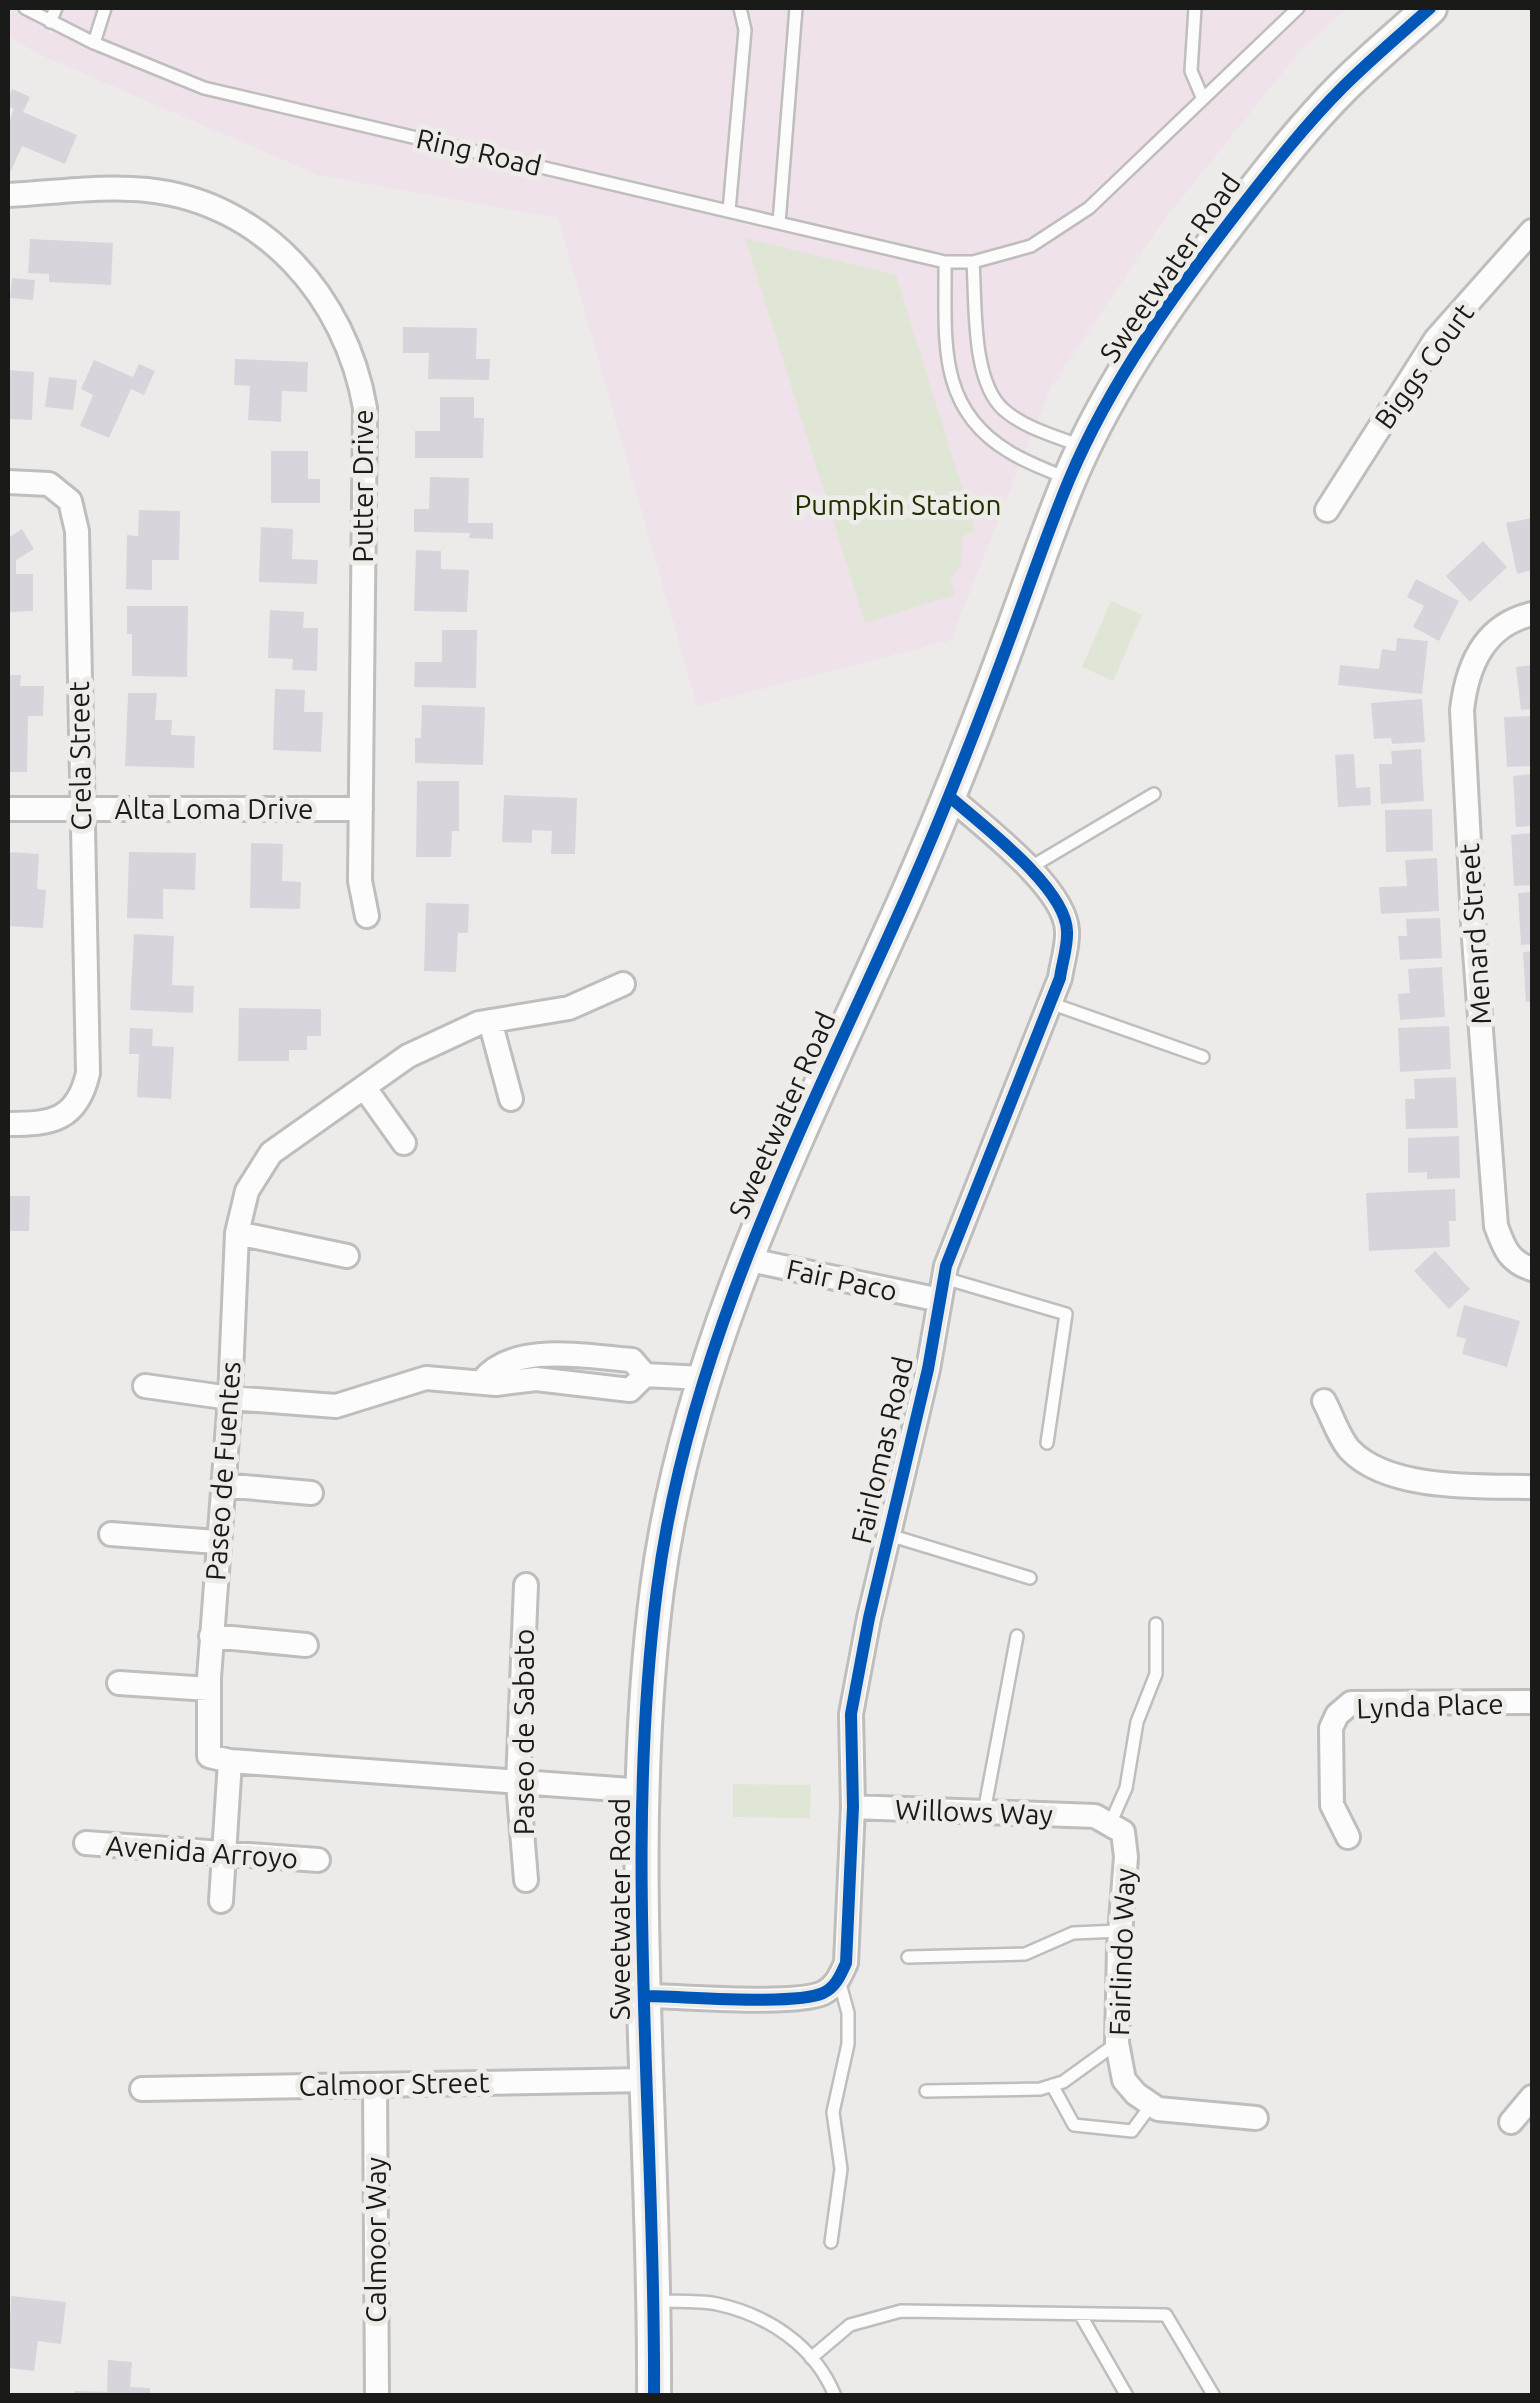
<svg xmlns="http://www.w3.org/2000/svg" width="1540" height="2403" viewBox="0 0 1540 2403" font-family="Ubuntu,sans-serif">
	<style>
		.commercial { fill: #efe2ea }
		.green { fill: #e0e6d5 }
		.building { fill: #d7d5db }
		.lines { fill: none; stroke-linecap: round; stroke-linejoin: round }
		.service-casing { stroke: #bfbebc; stroke-width: 16 }
		.minor-casing { stroke: #bfbebc; stroke-width: 28 }
		.secondary-casing { stroke: #bfbebc; stroke-width: 38 }
		.service { stroke: #fcfcfc; stroke-width: 11 }
		.minor { stroke: #fcfcfc; stroke-width: 22 }
		.secondary { stroke: #fcfcfc; stroke-width: 32 }
		.cycleway-casing { stroke: #eeece8; stroke-width: 19 }
		.cycleway { stroke: #0057b8; stroke-width: 12 }
		.labels { text-anchor: middle; stroke-width: 10; stroke-linejoin: round; paint-order: stroke }
		.street-label { font-size: 28px; fill: #1a1a18; stroke: #eeece8 }
		.park-label { font-size: 28px; fill: #213000; stroke: #eeece8 }
	</style>
	<rect width="100%" height="100%" fill="#edebe9"/>
	<path class="commercial" d="M8 8H1346L1300 51 1160 225 1050 389 951 640 697 706 558 218 318 175 38 54 8 36Z"/>
	<path class="green" d="M745 238 896 275 975 530 962 537 961 565 950 579 955 595 865 623Z
		M1111 601 1142 615 1113 681 1082 667Z
		M733 1784 811 1785 810 1818 733 1817Z"/>
	<path class="building" d="M12 89 30 97 23 112 77 135 65 164 22 146 10 173 8 172V124L14 109 8 106V99Z
		M30 239 113 243 111 285 49 282V274L28 273Z
		M12 278 35 280 33 300 10 298Z
		M403 327 477 328 476 359H490L489 380 428 379 429 353H403Z
		M235 359 308 362 307 392 282 391 281 422 248 420 250 386 234 385Z
		M94 360 133 377 139 364 155 371 144 395 131 389 109 438 80 426 93 395 81 389Z
		M8 370 34 372 32 420 8 419Z
		M49 377 77 380 73 410 45 407Z
		M440 397H474V418H484L483 458H415V431H440Z
		M271 451H308V479H320V503H271Z
		M430 477 469 478 468 523H493V539L469 538 470 533 414 532V509H429Z
		M139 510 180 511 179 560H152V590L126 589 127 535 138 536Z
		M1532 518V570L1517 574 1506 523Z
		M261 527 293 529 292 559 318 560 317 584 259 582Z
		M22 529 34 549 16 560V574H33V611L8 612V538Z
		M1483 541 1507 567 1470 602 1446 576Z
		M416 550 441 551V569L469 570 467 612 414 611Z
		M1416 579 1459 601 1439 641 1413 627 1424 606 1407 597Z
		M127 606H188L187 677 132 676V634H127Z
		M270 610 304 612 303 628H318L317 671 292 670 293 659 268 658Z
		M442 630H477L476 688 414 687 415 662H442Z
		M1397 638 1428 641 1422 694 1338 685 1340 665 1379 669 1382 649 1396 651Z
		M1532 665V709L1521 710 1516 667Z
		M8 675H21L20 686H44L43 716H28L27 772H8Z
		M275 689 305 690 304 712H323L321 752 273 750Z
		M128 693H157L155 720H172L171 735 195 736 194 768 125 766Z
		M1422 699 1425 742 1392 744 1391 738 1374 739 1371 703Z
		M422 705 485 707 483 765 415 763V738H421Z
		M1532 716V766L1507 767 1504 717Z
		M1421 749 1424 801 1381 804 1379 764H1392L1391 751Z
		M1354 754 1356 788 1370 787 1371 805 1338 807 1335 755Z
		M1532 774V826L1516 827 1513 776Z
		M417 781H459V831H452L451 857H416Z
		M504 795 577 798 575 854H551L552 831 532 830V843L502 842Z
		M1432 809 1433 851 1386 852 1385 810Z
		M1532 833V885L1514 886 1511 835Z
		M251 843 283 844 282 881 301 882 300 909 250 908Z
		M8 852 39 854 37 889 46 890 43 928 9 926Z
		M129 852 196 853 195 890 163 889V919L127 918Z
		M1437 858 1439 911 1381 914 1379 887 1407 886 1405 860Z
		M1532 892V944L1521 945 1518 893Z
		M426 903 469 904 468 933H458L456 972 424 971Z
		M1440 918 1442 958 1400 960 1398 936H1407L1406 919Z
		M134 934 174 936 172 985 194 986 193 1013 130 1010Z
		M1532 951V1002H1526L1523 952Z
		M1442 967 1445 1017 1400 1020 1398 994 1410 993 1408 969Z
		M239 1008 321 1009V1036H307V1050H289V1061H238Z
		M1449 1026 1451 1069 1400 1072 1398 1028Z
		M130 1028 153 1029 152 1046 174 1047 171 1099 137 1097 139 1054H129Z
		M1456 1077 1458 1128 1406 1129 1405 1099H1415L1414 1079Z
		M1459 1136 1460 1178 1427 1179V1172L1408 1173V1138Z
		M1455 1189 1456 1221H1449L1450 1247 1369 1251 1366 1193Z
		M8 1196H30L29 1231H8Z
		M1435 1251 1470 1289 1449 1309 1414 1271Z
		M1464 1305 1520 1321 1507 1367 1462 1354 1466 1339 1456 1336Z
		M11 2296 66 2302 61 2344 38 2341 34 2371 8 2368Z
		M108 2360 132 2362 130 2387 150 2388V2396H75V2391L107 2392Z"/>
	<g class="lines">
		<g class="service-casing">
			<path id="service" d="M25 8 94 43 204 88 945 262H973L1031 246 1089 208 1298 8
				M1195 8 1191 71 1203 99
				M50 22 56 8
				M94 43 105 8
				M729 211 745 30 740 8
				M779 223 796 8
				M945 262C946 336 935 407 1008 451 1025 462 1046 469 1065 478
				M973 262C976 303 971 381 1004 410 1025 428 1055 436 1081 446
				M1031 867 1154 794
				M1050 1003 1203 1057
				M944 1278 1066 1314 1047 1443
				M889 1535 1030 1578
				M984 1812 1017 1636
				M1110 1824 1126 1788 1137 1722 1156 1674V1624
				M908 1957 1025 1954 1073 1933 1120 1931
				M1052 2085 1074 2125 1132 2131 1152 2104
				M926 2091 1040 2089 1063 2082 1117 2043
				M831 2242 841 2169 833 2112 848 2044V2013L839 1980
				M655 2301C675 2302 697 2300 717 2304 768 2315 815 2346 835 2396
				M1080 2314 1127 2396
				M811 2358 850 2325 901 2311 1166 2315 1214 2396"/>
		</g>
		<g class="minor-casing">
			<path id="minor" d="M8 195C52 193 102 185 147 190 263 202 346 297 365 408L360 881 367 916
				M8 482 49 484 70 501 77 531 88 1073C77 1121 51 1124 8 1124
				M1327 510 1436 339 1532 231
				M1532 614C1484 625 1467 666 1462 710L1474 939 1496 1226C1504 1248 1509 1262 1532 1269
				M8 809H361
				M623 984 569 1008 479 1023 408 1056 271 1153 247 1191 237 1233 230 1398 209 1678V1756L230 1761 645 1791
				M490 1021 511 1099
				M364 1087 404 1143
				M237 1233 347 1256
				M745 1259 940 1300
				M482 1381C514 1341 587 1357 632 1360L645 1375 703 1378
				M145 1386 230 1398 336 1406 426 1378 496 1384 536 1379 630 1390 645 1375
				M1324 1401C1332 1416 1339 1438 1350 1450 1389 1491 1481 1486 1532 1487
				M222 1485 311 1493
				M111 1534 217 1542
				M211 1636 306 1645
				M119 1683 209 1689
				M853 1807 1095 1816 1123 1832 1126 1857 1119 1947 1117 2043 1124 2080 1136 2094 1158 2109 1256 2118
				M1348 1837 1332 1805 1331 1728 1337 1715 1351 1703 1532 1702
				M86 1843 318 1860
				M526 1880 518 1783 526 1585
				M221 1901 230 1761
				M644 1996C681 1996 795 2006 823 1993 836 1987 841 1974 846 1963L853 1807 851 1714 869 1618 928 1369 946 1266 1060 978C1062 963 1068 946 1067 931 1066 888 982 825 950 797
				M375 2085 377 2395
				M142 2089 646 2080
				M1511 2122 1532 2097"/>
		</g>
		<g class="secondary-casing">
			<path id="secondary" d="M654 2396C656 2128 623 1855 657 1589 689 1341 808 1118 908 893 947 805 981 717 1014 627 1032 578 1049 528 1069 480 1111 380 1176 291 1242 206 1274 165 1306 124 1343 87 1371 59 1401 34 1430 8"/>
		</g>
		<use href="#service" class="service"/>
		<use href="#minor" class="minor"/>
		<use href="#secondary" class="secondary"/>
		<g class="cycleway-casing">
			<path id="cycleway" d="M644 1996C681 1996 795 2006 823 1993 836 1987 841 1974 846 1963L853 1807 851 1714 869 1618 928 1369 946 1266 1060 978C1062 963 1068 946 1067 931 1066 888 982 825 950 797
				M654 2396C656 2128 623 1855 657 1589 689 1341 808 1118 908 893 947 805 981 717 1014 627 1032 578 1049 528 1069 480 1111 380 1176 291 1242 206 1274 165 1306 124 1343 87 1371 59 1401 34 1430 8"/>
		</g>
		<use href="#cycleway" class="cycleway"/>
	</g>
	<g class="labels">
		<g class="street-label">
			<text transform="translate(479 152) rotate(13)" y="10">Ring Road</text>
			<text transform="translate(1170 268) rotate(-55)" y="10">Sweetwater Road</text>
			<text transform="translate(1424 366) rotate(-54)" y="10">Biggs Court</text>
			<text transform="translate(363 486) rotate(-90)" y="10">Putter Drive</text>
			<text transform="translate(80 756) rotate(-91)" y="10">Crela Street</text>
			<text x="214" y="819">Alta Loma Drive</text>
			<text transform="translate(1475 934) rotate(-94)" y="10">Menard Street</text>
			<text transform="translate(782 1115) rotate(-66)" y="10">Sweetwater Road</text>
			<text transform="translate(842 1280) rotate(12)" y="10">Fair Paco</text>
			<text transform="translate(882 1450) rotate(-77)" y="10">Fairlomas Road</text>
			<text transform="translate(223 1471) rotate(-86)" y="10">Paseo de Fuentes</text>
			<text transform="translate(1430 1706) rotate(-2)" y="10">Lynda Place</text>
			<text transform="translate(524 1732) rotate(-90)" y="10">Paseo de Sabato</text>
			<text transform="translate(974 1812) rotate(2)" y="10">Willows Way</text>
			<text transform="translate(202 1852) rotate(4)" y="10">Avenida Arroyo</text>
			<text transform="translate(620 1909) rotate(-90)" y="10">Sweetwater Road</text>
			<text transform="translate(1122 1952) rotate(-88)" y="10">Fairlindo Way</text>
			<text transform="translate(394 2084) rotate(-1)" y="10">Calmoor Street</text>
			<text transform="translate(376 2240) rotate(-90)" y="10">Calmoor Way</text>
		</g>
		<g class="park-label">
			<text x="898" y="515">Pumpkin Station</text>
		</g>
	</g>
	<rect width="1540" height="2403" fill="none" stroke="#1a1a18" stroke-width="20"/>
</svg>
